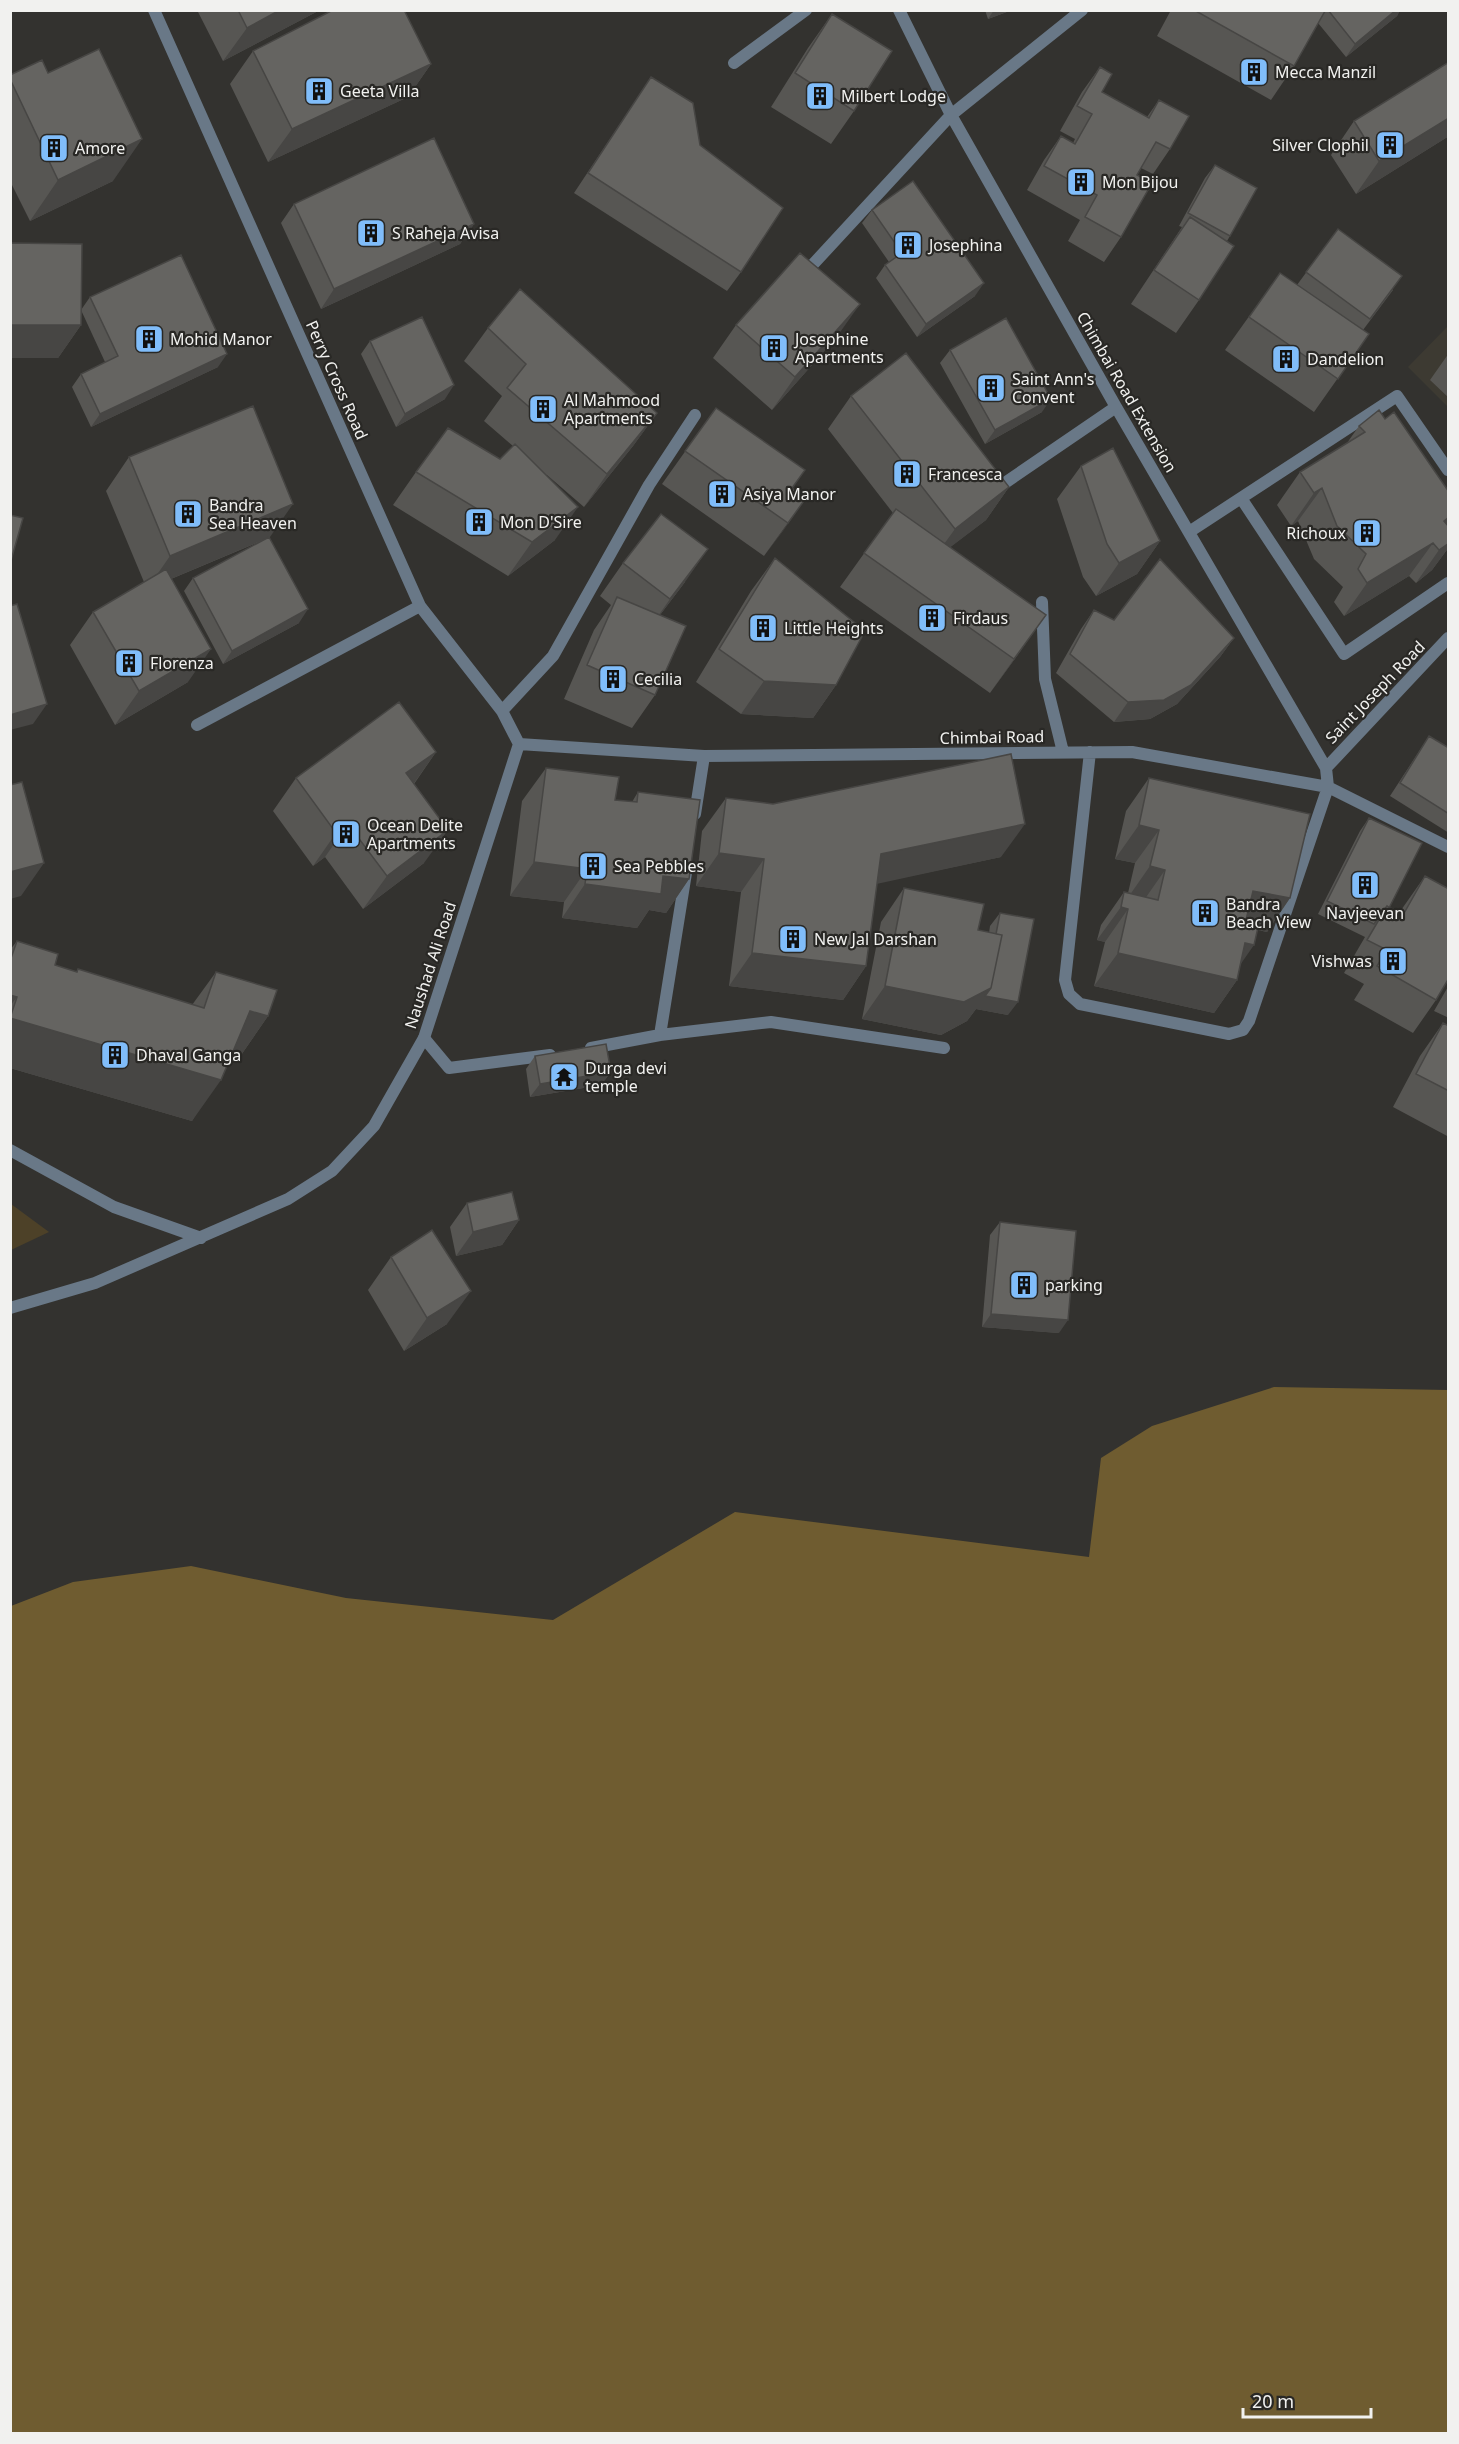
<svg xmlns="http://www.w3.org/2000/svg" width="1459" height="2444" viewBox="0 0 1459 2444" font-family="'Noto Sans',sans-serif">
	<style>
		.built { fill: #3d3a32 }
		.green { fill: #4d4128 }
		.water { fill: #6f5c30 }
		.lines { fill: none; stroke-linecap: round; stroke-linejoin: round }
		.service { stroke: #697887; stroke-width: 12 }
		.minor { stroke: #697887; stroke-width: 12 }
		.wall { fill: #575653 }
		.shaded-wall { fill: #474644 }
		.building { fill: #656461; stroke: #474644; stroke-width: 1.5 }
		.labels { text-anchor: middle; stroke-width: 4.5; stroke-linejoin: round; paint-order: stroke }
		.poi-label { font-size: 16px; fill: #f1f1ef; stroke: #292825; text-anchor: start }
		.street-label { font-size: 16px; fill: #f1f1ef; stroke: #292825 }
	</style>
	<rect width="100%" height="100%" fill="#33322f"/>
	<path class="built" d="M1448 326V407L1408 367Z"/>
	<path class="green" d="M10 1204H11L49 1232 11 1250Z"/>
	<path class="water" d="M1274 1387 1448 1390V2433H11V1606L73 1582 191 1566 346 1598 553 1620 735 1512 1089 1557 1101 1458 1152 1426Z"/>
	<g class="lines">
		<path class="service" d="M734 63 806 10
			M695 814 704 756
			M660 1035 771 1022 944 1048
			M424 1038 449 1068 550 1055
			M591 1048 660 1035 686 873"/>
		<path class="minor" d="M154 10 420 606 502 711 519 744
			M899 10 951 115 1116 407 1326 768 1328 787 1249 1021 1243 1030 1229 1034 1080 1004 1069 994 1065 980 1090 752
			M805 273 951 115 1082 10
			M996 489 1116 407
			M1241 498 1344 654 1448 583
			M1189 532 1397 396 1448 470
			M1042 602 1045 679 1063 752
			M502 711 553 656 649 485 695 415
			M197 725 420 606
			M519 744 704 756 1132 752 1328 787 1448 847
			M1326 768 1448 638
			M10 1150 114 1207 201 1238
			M10 1308 95 1283 288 1199 332 1171 374 1126 424 1038 519 744"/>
	</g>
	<path class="wall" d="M197 10H320L223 61Z
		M985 10H1012L988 19Z
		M1171 10H1400L1397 16 1346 57 1318 23 1294 66 1271 100 1157 36Z
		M832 14 854 111 831 144 771 107 808 48Z
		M253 51 431 64 408 97 268 162 230 84Z
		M1449 62V136L1356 194 1331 155 1354 121Z
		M1100 67 1102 92 1147 117 1159 100 1170 149 1153 174 1141 168 1137 175 1121 237 1104 262 1068 241 1080 220 1027 190 1044 160 1061 136 1073 143 1075 139 1060 131 1082 92Z
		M48 73 113 181 30 221 10 181V75Z
		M651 77 700 145 741 272 727 291 574 193Z
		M1215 165 1230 236 1227 241 1199 300 1176 333 1131 304 1182 227 1179 226 1205 178Z
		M294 204 474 224 460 244 321 309 281 223Z
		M872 210 975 296 917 337 876 278 885 265 889 262 862 223Z
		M1338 229 1393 290 1363 330 1369 334 1314 412 1225 350 1280 273 1297 285Z
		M10 243 81 310 90 297 218 367 91 427 72 387 81 374 105 362 81 310V325L58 358H10Z
		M736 325 836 338 772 410 713 358Z
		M488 328 657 413 633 446 584 507 547 475 555 540 508 576 393 505 416 472 500 459 513 446 484 421 502 396 464 361Z
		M370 341 445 399 396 427 361 354Z
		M950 350 1042 412 985 444 940 363Z
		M1449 353V398L1430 380Z
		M851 396 1009 487 986 520 950 547 1022 649 990 693 840 587 893 513 828 429Z
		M716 408 805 470 792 488 806 498 764 556 662 484Z
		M1359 426 1449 492V521L1446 524 1449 527V547L1432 570 1416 583 1409 576 1344 616 1334 602 1343 587 1314 559 1298 521 1291 526 1277 505 1300 472 1347 443Z
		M129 457 270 537 269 538 299 623 223 664 184 591 193 578 264 540 171 579 188 682 115 725 70 645 93 612 144 582 106 491Z
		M1081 466 1160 541 1137 574 1096 596 1083 577 1057 499Z
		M775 558 836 685 813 718 741 714 696 682 751 591Z
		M623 563 685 582 660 615 655 695 632 728 564 699 594 630 611 605 600 596Z
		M1094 610 1114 620 1234 638 1220 657 1177 704 1150 719 1114 722 1056 673 1081 629Z
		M1429 736 1449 748V833L1390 796Z
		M436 752 414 784 424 863 363 909 325 857 313 866 273 811 296 778Z
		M546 768 615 800 632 802 638 792 689 879 666 913 649 910 637 928 562 918 564 902 510 896 522 801Z
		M1149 778 1290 898 1267 932 1258 930 1240 965 1237 980 1214 1013 1094 986 1105 942 1097 940 1101 925 1124 892 1128 893 1135 863 1115 859 1126 811Z
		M726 798 1001 857 877 883 866 966 843 1000 729 986 741 892 696 886 702 831Z
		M1369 818 1389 908 1399 913 1425 876 1436 1000 1413 1033 1354 1000 1364 984 1344 973 1365 937 1318 914 1360 831Z
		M904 888 978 930 989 933 990 926 1000 913 1008 1015 976 1009 967 1021 941 1035 862 1019 881 922Z
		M17 941 55 965 76 972 78 969 192 1005 216 972 268 1016 239 1058 231 1055 192 1121 10 1068V950Z
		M1449 985V1018L1434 1011Z
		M1443 1023 1449 1026V1137L1393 1107 1420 1056Z
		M535 1056 611 1072 601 1085 530 1097 526 1069Z
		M467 1203 519 1220 502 1245 456 1256 450 1227Z
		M1000 1222 1059 1333 982 1327 990 1235Z
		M391 1257 447 1324 404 1351 368 1290Z"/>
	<path class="shaded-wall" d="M280 10H320L223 61 247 28Z
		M994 10H1012L988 19Z
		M1396 10H1400L1397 16 1346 57 1355 44Z
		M431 64 408 97 268 162 292 129Z
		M1449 118V136L1356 194 1379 161Z
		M142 139 113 181 30 221 58 180Z
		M474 224 460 244 321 309 334 289Z
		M984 283 975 296 917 337 926 324Z
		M860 304 836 338 772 410 795 377Z
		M10 325H81L58 358H10Z
		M227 354 218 367 91 427 100 414Z
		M454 385 445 399 396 427 405 414Z
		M1051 399 1042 412 985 444 995 430Z
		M657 413 633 446 584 507 607 474Z
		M1009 487 986 520 931 562 955 529Z
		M1322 488 1298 521 1291 526 1314 493Z
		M806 498 783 531 764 556 788 523Z
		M293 504 270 537 147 589 170 556Z
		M578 507 555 540 508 576 532 542Z
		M1449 517V521L1409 576 1344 616 1367 583Z
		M1160 541 1137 574 1096 596 1119 563Z
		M1449 543V547L1432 570 1416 583 1439 550Z
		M708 549 685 582 647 632 670 599Z
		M308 609 299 623 223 664 232 651Z
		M1046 615 1022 649 990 693 1014 659Z
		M1234 638 1220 657 1177 704 1150 719 1114 722 1128 702Z
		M211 649 188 682 115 725 139 691Z
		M764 681 836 685 813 718 741 714Z
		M47 704 33 724 10 730V715Z
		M436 752 412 786 406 773Z
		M348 824 325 857 313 866 336 833Z
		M1025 824 1001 857 858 888 881 854Z
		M1139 825 1159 830 1135 863 1115 859Z
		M448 830 424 863 363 909 387 876Z
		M719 853 764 859 741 892 696 886Z
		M534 862 587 869 564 902 510 896Z
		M44 863 21 896 10 899V872Z
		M1150 866 1165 870 1142 903 1127 899Z
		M663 876 689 879 666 913 649 910 637 928 562 918 585 884Z
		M1253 891 1290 898 1267 932 1229 924Z
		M1121 907 1128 909 1105 942 1097 940Z
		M1245 943 1254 945 1231 978Z
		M752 953 866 966 843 1000 729 986Z
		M1118 953 1237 980 1214 1013 1094 986Z
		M885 986 991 988 1018 1002 1008 1015 976 1009 967 1021 941 1035 862 1019Z
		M10 995 17 997 10 1006Z
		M250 1011 268 1016 239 1058 221 1052Z
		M10 1018 221 1080 192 1121 10 1068Z
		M611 1072 601 1085 530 1097 540 1084Z
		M519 1220 502 1245 456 1256 473 1232Z
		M471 1291 447 1324 404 1351 427 1318Z
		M991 1314 1068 1320 1059 1333 982 1327Z"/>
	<path class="building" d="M238 10H280L247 28Z
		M333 10H404L431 64 292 129 253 51Z
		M1194 10H1323L1325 11 1294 66Z
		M1328 10H1396L1355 44Z
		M832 14 892 51 854 111 795 73Z
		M99 49 142 139 58 180 10 79V75L42 60 48 73Z
		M1449 62V118L1379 161 1354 121Z
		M1100 67 1112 74 1102 92 1149 118 1159 100 1189 116 1170 149 1156 142 1137 175 1152 183 1121 237 1085 217 1097 195 1044 166 1061 136 1075 144 1092 114 1077 106Z
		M651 77 693 103 700 145 783 208 741 272 588 173Z
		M434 138 474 224 334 289 294 204Z
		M1215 165 1257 188 1230 236 1188 213Z
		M913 181 984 283 926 324 885 265 902 253 872 210Z
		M1190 217 1234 246 1199 300 1154 270Z
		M1338 229 1402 276 1370 319 1306 272Z
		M10 243 82 244 81 325H10Z
		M800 253 860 304 795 377 736 325Z
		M181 255 227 354 100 414 81 374 118 356 90 297Z
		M1280 273 1369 334 1338 379 1249 317Z
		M520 289 657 413 607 474 507 388 526 364 488 328Z
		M422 317 454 385 405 414 370 341Z
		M1006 318 1051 399 995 430 950 350Z
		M906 353 1009 487 955 529 851 396Z
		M253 406 293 504 170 556 129 457Z
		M716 408 805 470 792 488 806 498 788 523 685 451Z
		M1379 410 1385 419 1394 412 1449 492V517L1444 521 1449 527V543L1439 550 1433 543 1367 583 1358 569 1366 554 1337 526 1322 488 1314 493 1300 472 1365 432 1359 426Z
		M448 428 500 459 515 444 578 507 532 542 416 472Z
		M1113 448 1160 541 1119 563 1107 544 1081 466Z
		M896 509 1046 615 1014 659 864 553Z
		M661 514 708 549 670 599 623 563Z
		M10 515 23 518 10 564Z
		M269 537 308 609 232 651 193 578Z
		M775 558 865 631 836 685 764 681 719 649Z
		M1160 559 1234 638 1191 685 1164 700 1128 702 1070 654 1094 610 1114 620Z
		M166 569 211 649 139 691 93 612Z
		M617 597 686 626 655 695 587 665Z
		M17 604 47 704 10 715V606Z
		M399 702 436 752 406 773 448 830 387 876 348 824 336 833 296 778Z
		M1429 736 1449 748V814L1400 783Z
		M1011 754 1025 824 881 854 866 966 752 953 764 859 719 853 726 798 773 804Z
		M546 768 619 777 615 800 637 802 638 792 700 800 689 879 663 876 661 894 585 884 587 869 534 862Z
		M1149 778 1310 814 1290 898 1253 891 1246 920 1259 923 1254 945 1245 943 1237 980 1118 953 1128 909 1121 907 1124 892 1158 900 1165 870 1150 866 1159 830 1139 825Z
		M22 782 44 863 10 872V785Z
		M1369 818 1422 843 1389 908 1387 906 1374 924 1327 901Z
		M1425 876 1449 889V978L1436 1000 1377 966 1387 950 1367 940 1387 906 1403 915Z
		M904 888 984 904 978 930 1002 935 991 988 964 1002 885 986Z
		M1000 913 1034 919 1018 1002 985 996 991 988 1002 935 996 934Z
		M17 941 58 954 55 965 77 972 78 969 204 1008 216 972 277 990 268 1016 250 1011 221 1080 10 1018 17 997 10 995V961Z
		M1443 1023 1449 1026V1091L1416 1074Z
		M606 1044 611 1072 540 1084 535 1056Z
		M512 1192 519 1220 473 1232 467 1203Z
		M1000 1222 1076 1231 1068 1320 991 1314Z
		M432 1230 471 1291 427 1318 391 1257Z"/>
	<defs>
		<g id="building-square" transform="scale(1.5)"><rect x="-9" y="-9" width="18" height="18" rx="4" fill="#80bdfa" stroke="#292825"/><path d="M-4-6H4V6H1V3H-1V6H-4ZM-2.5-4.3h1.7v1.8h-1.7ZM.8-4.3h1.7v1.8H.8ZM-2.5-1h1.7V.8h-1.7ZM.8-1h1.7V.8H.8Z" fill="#111"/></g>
		<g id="temple-square" transform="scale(1.5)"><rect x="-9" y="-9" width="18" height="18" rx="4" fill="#80bdfa" stroke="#292825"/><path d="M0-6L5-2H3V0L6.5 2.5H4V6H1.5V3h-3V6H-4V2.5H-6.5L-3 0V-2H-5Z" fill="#111"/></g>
	</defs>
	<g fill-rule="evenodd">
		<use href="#building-square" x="1254" y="72"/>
		<use href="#building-square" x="319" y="91"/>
		<use href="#building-square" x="820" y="96"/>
		<use href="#building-square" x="1390" y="145"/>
		<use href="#building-square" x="54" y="148"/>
		<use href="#building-square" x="1081" y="182"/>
		<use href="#building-square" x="371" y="233"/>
		<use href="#building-square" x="908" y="245"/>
		<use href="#building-square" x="149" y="339"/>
		<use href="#building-square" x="774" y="348"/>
		<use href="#building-square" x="1286" y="359"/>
		<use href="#building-square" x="991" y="388"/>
		<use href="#building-square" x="543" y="409"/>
		<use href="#building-square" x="907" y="474"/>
		<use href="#building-square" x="722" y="494"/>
		<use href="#building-square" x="188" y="514"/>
		<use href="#building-square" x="479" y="522"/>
		<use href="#building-square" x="1367" y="533"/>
		<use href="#building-square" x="932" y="618"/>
		<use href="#building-square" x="763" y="628"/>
		<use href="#building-square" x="129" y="663"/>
		<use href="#building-square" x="613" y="679"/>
		<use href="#building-square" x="346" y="834"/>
		<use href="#building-square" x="593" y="866"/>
		<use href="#building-square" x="1365" y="885"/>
		<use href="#building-square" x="1205" y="913"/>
		<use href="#building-square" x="793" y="939"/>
		<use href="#building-square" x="1393" y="961"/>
		<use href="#building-square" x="115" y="1055"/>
		<use href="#temple-square" x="564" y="1077"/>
		<use href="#building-square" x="1024" y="1285"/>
	</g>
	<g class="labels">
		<g class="poi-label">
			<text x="1275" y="78">Mecca Manzil</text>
			<text x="340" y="97">Geeta Villa</text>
			<text x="841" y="102">Milbert Lodge</text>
			<text x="1369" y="151" text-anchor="end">Silver Clophil</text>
			<text x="75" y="154">Amore</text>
			<text x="1102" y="188">Mon Bijou</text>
			<text x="392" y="239">S Raheja Avisa</text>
			<text x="929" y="251">Josephina</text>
			<text x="170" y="345">Mohid Manor</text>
			<text x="795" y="345">Josephine<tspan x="795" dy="18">Apartments</tspan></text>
			<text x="1307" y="365">Dandelion</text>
			<text x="1012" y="385">Saint Ann's<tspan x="1012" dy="18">Convent</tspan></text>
			<text x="564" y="406">Al Mahmood<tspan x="564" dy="18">Apartments</tspan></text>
			<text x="928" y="480">Francesca</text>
			<text x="743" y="500">Asiya Manor</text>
			<text x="209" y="511">Bandra<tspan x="209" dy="18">Sea Heaven</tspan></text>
			<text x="500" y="528">Mon D'Sire</text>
			<text x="1346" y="539" text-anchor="end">Richoux</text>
			<text x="953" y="624">Firdaus</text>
			<text x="784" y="634">Little Heights</text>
			<text x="150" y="669">Florenza</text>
			<text x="634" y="685">Cecilia</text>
			<text x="367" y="831">Ocean Delite<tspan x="367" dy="18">Apartments</tspan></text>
			<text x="614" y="872">Sea Pebbles</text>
			<text x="1226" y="910">Bandra<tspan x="1226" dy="18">Beach View</tspan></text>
			<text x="1365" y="919" text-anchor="middle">Navjeevan</text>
			<text x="814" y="945">New Jal Darshan</text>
			<text x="1372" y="967" text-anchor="end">Vishwas</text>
			<text x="136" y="1061">Dhaval Ganga</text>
			<text x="585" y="1074">Durga devi<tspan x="585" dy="18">temple</tspan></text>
			<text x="1045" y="1291">parking</text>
		</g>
		<g class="street-label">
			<text transform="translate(337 380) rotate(66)" y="6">Perry Cross Road</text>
			<text transform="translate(1127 392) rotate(60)" y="6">Chimbai Road Extension</text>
			<text transform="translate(1375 692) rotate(-46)" y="6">Saint Joseph Road</text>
			<text transform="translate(992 737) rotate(-1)" y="6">Chimbai Road</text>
			<text transform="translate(430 965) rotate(-72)" y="6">Naushad Ali Road</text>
		</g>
	</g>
	<rect width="1459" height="2444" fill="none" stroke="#f1f1ef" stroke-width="24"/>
	<path d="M1243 2408v9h128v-9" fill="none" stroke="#f1f1ef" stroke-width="3"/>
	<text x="1252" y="2408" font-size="18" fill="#f1f1ef" stroke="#292825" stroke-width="4.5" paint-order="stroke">20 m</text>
</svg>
